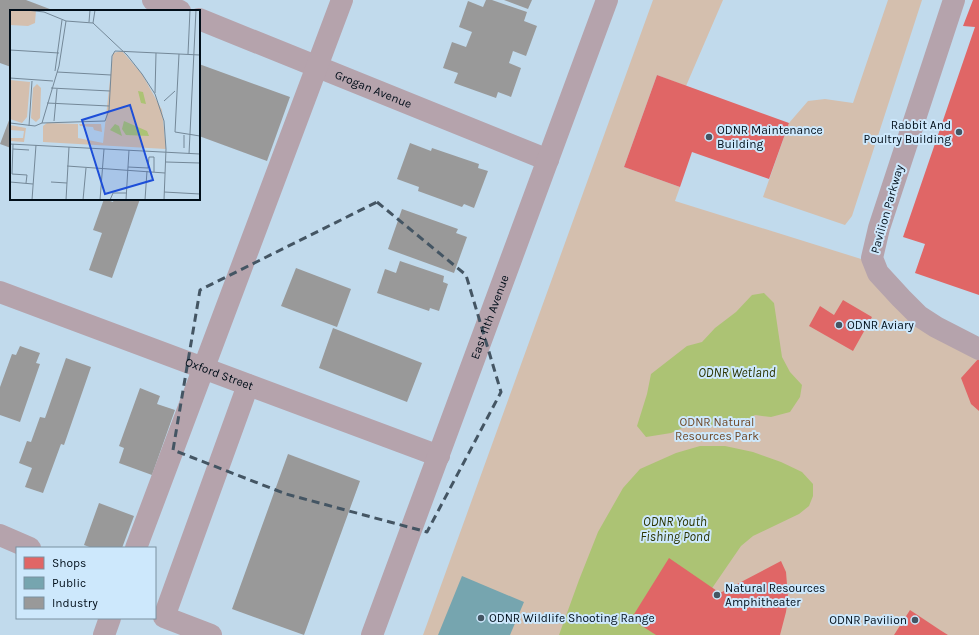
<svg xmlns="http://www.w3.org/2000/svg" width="979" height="635" viewBox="0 0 979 635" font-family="Karla,sans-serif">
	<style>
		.green { fill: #d4bfae }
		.water { fill: #acc374 }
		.shops { fill: #e06666 }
		.public { fill: #76a5af }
		.industry { fill: #999 }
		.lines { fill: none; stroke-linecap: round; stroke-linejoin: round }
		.minor { stroke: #b5a3ac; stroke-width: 22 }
		.marked { fill: none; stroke: #445563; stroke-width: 3; stroke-dasharray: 8 5; stroke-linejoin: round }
		.poi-dot { fill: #445563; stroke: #cde8fc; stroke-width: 1.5 }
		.labels { text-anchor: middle; stroke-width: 4; stroke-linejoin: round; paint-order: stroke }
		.street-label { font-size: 12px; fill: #010e19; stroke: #cde8fc }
		.poi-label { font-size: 12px; fill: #010e19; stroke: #cde8fc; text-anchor: start }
		.park-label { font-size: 12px; fill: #6f4828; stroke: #cde8fc }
		.water-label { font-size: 13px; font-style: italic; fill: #2b3401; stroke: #cde8fc }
		.inset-road { fill: none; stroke: #748898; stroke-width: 1 }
		.view { fill: #1d4ed8; fill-opacity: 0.15; stroke: #1d4ed8; stroke-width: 2 }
		.inset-edge { fill: none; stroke: #010e19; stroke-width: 2 }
	</style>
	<rect width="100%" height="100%" fill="#c1daec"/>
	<path class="green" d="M653 0H723L686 86 657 75 624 167 680 187 675 201 874 263 878 273 979 349V635H423Z
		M888 0H922L852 216 845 225 763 197 789 123 808 101 825 99 853 103Z"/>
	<path class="water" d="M764 293 774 303 782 357 790 372 802 385 800 397 790 412 771 417 755 415 742 422 727 427 693 423 671 433 646 437 637 426 647 394 651 374 687 346 702 342 715 328 736 312 752 295Z
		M700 446H725L753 452 781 462 802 472 813 484V496L809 506 799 514 753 536 741 546 706 597 682 635H559L579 580 598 532 623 488 640 469 676 453Z"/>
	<path class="shops" d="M973 0H979V295L915 273 925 244 903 237 975 27 963 26Z
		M657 75 789 123 769 179 692 152 680 187 624 167Z
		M843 300 872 317 853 351 809 326 820 306 834 315Z
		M979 358V411L971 404 961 378Z
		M669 558 720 593 781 561 786 572 788 597 786 612 780 635H656L631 619Z
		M910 610 940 630 948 635H894Z"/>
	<path class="public" d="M462 576 524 602 510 635H438Z"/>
	<path class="industry" d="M0 0H26L55 11H11V67L0 63Z
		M486 0H492L527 12 524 21 537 26 526 56 513 51 509 63 521 68 511 97 498 92 496 98 454 83 458 73 443 68 452 42 466 47 472 32 459 27 468 1 483 7Z
		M504 0H532L528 9Z
		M199 64 290 97 267 161 199 136Z
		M11 115V148L0 144Z
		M410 143 431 151 432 148 479 164 478 168 488 171 474 208 464 204 462 207 418 191 419 187 397 179Z
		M104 199 113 202 114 199H140L112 278 89 270 102 233 93 230Z
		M402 209 458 229 456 233 467 237 454 273 388 249Z
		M400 261 444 276 443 282 448 284 439 311 430 308 429 311 377 293 385 269 396 273Z
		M296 268 351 289 337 327 281 306Z
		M333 328 422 363 407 402 319 368Z
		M20 346 40 353 36 363 40 364 20 422 0 415V387L12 354 16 355Z
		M66 358 91 367 64 445 61 444 43 493 25 487 32 468 19 463 27 441 31 442 40 417 45 418Z
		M140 388 160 396 157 404 175 410 152 475 119 463 124 448 119 446Z
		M288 454 360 481 304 635 232 609Z
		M99 503 134 516 122 548H92L84 545Z"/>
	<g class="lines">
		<g class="minor">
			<path d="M153 0 180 11"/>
			<path d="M954 0 879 228 872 258 878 273 901 298 919 316 936 327 979 349"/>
			<path id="s1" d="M199 19 548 160"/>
			<path id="s2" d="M0 292 439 456"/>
			<path d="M0 535 30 548"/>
			<path d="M136 548 342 0"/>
			<path d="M104 635 110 618"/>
			<path d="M211 635 164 617 248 385"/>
			<path id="s3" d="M372 635 607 0"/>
		</g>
	</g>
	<path class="marked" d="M377 202 466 275 501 392 427 532 286 494 173 450 200 290Z"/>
	<g class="poi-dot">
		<circle cx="959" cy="132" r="4"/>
		<circle cx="709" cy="137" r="4"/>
		<circle cx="839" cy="325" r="4"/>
		<circle cx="717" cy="595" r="4"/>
		<circle cx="481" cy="618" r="4"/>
		<circle cx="915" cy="620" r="4"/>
	</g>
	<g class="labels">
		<g class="street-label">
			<text dy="4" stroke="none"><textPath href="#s1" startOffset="188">Grogan Avenue</textPath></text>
			<text transform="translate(887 209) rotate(-74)" y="4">Pavilion Parkway</text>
			<text dy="4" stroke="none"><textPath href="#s3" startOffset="339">East 11th Avenue</textPath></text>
			<text dy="4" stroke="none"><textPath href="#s2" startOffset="234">Oxford Street</textPath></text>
		</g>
		<g class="poi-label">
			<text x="951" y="129" text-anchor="end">Rabbit And<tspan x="951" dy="14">Poultry Building</tspan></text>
			<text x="717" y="134">ODNR Maintenance<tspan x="717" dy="14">Building</tspan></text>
			<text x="847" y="329">ODNR Aviary</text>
			<text x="725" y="592">Natural Resources<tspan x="725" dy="14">Amphitheater</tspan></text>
			<text x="489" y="622">ODNR Wildlife Shooting Range</text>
			<text x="907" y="624" text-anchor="end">ODNR Pavilion</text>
		</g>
		<g class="park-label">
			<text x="717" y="426">ODNR Natural<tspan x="717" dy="14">Resources Park</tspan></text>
		</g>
		<g class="water-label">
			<text x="737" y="377">ODNR Wetland</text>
			<text x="675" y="526">ODNR Youth<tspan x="675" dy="15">Fishing Pond</tspan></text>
		</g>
	</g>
	<g transform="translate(10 10)">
		<rect width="190" height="190" fill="#c1daec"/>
		<path d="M0 0H26L25 13 18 16 0 15ZM112 41 132 64 152 100 156 139 33 132V116L37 113 68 114V128L93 133 103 43ZM0 70 20 72 17 107 12 113 0 109ZM27 74 31 78 30 108 26 112 21 108 23 78ZM69 114H91L92 122 84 120 83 117 70 116ZM0 115 16 118 14 132 0 131V128H13L14 121 0 120Z" fill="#d4bfae"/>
		<path d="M128 81 133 82 136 94 131 93ZM114 111 137 121 139 126 116 125 112 119ZM105 114 109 116 112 126 100 120Z" fill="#acc374"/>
		<path class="inset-road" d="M16 0 34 2 56 11 83 13 117 45 132 64 145 84 154 111 156 139 154 190M79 12 80 0M83 13 85 0M0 40 49 43M169 44 165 122 190 126M178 44 180 0M45 61 52 10M47 62 101 65M0 68 43 71M41 78 100 81M145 83 146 43M154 91 165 81M37 93 99 96M44 111 47 79M0 113 25 116 32 113 49 56 56 11M32 113 95 111 99 100 102 46 105 41 190 45M19 116 22 71M0 134 190 144V153M3 134 2 164 17 165 16 173M174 138V125M3 139 19 140M179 144 186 0M156 152 190 153M57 156 155 163M118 157 138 158 139 147H144V162M0 172 23 174M41 172 57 173M154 182 190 184M22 190 26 135M56 190 59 137M73 190 76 158M90 190 94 139M100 190 103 183H117M116 190 119 140M135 190 137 161"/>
		<path class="view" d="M120 95 143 170 95 184 72 110Z"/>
		<rect width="190" height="190" class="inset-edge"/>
	</g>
	<rect x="16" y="547" width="140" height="72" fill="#cde8fc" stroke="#7b91a1"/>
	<rect x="24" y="557" width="20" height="12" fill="#e06666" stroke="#7b91a1"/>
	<text x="52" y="567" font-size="12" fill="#010e19">Shops</text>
	<rect x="24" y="577" width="20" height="12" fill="#76a5af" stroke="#7b91a1"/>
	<text x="52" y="587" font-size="12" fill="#010e19">Public</text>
	<rect x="24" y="597" width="20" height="12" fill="#999999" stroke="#7b91a1"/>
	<text x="52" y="607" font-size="12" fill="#010e19">Industry</text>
</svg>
